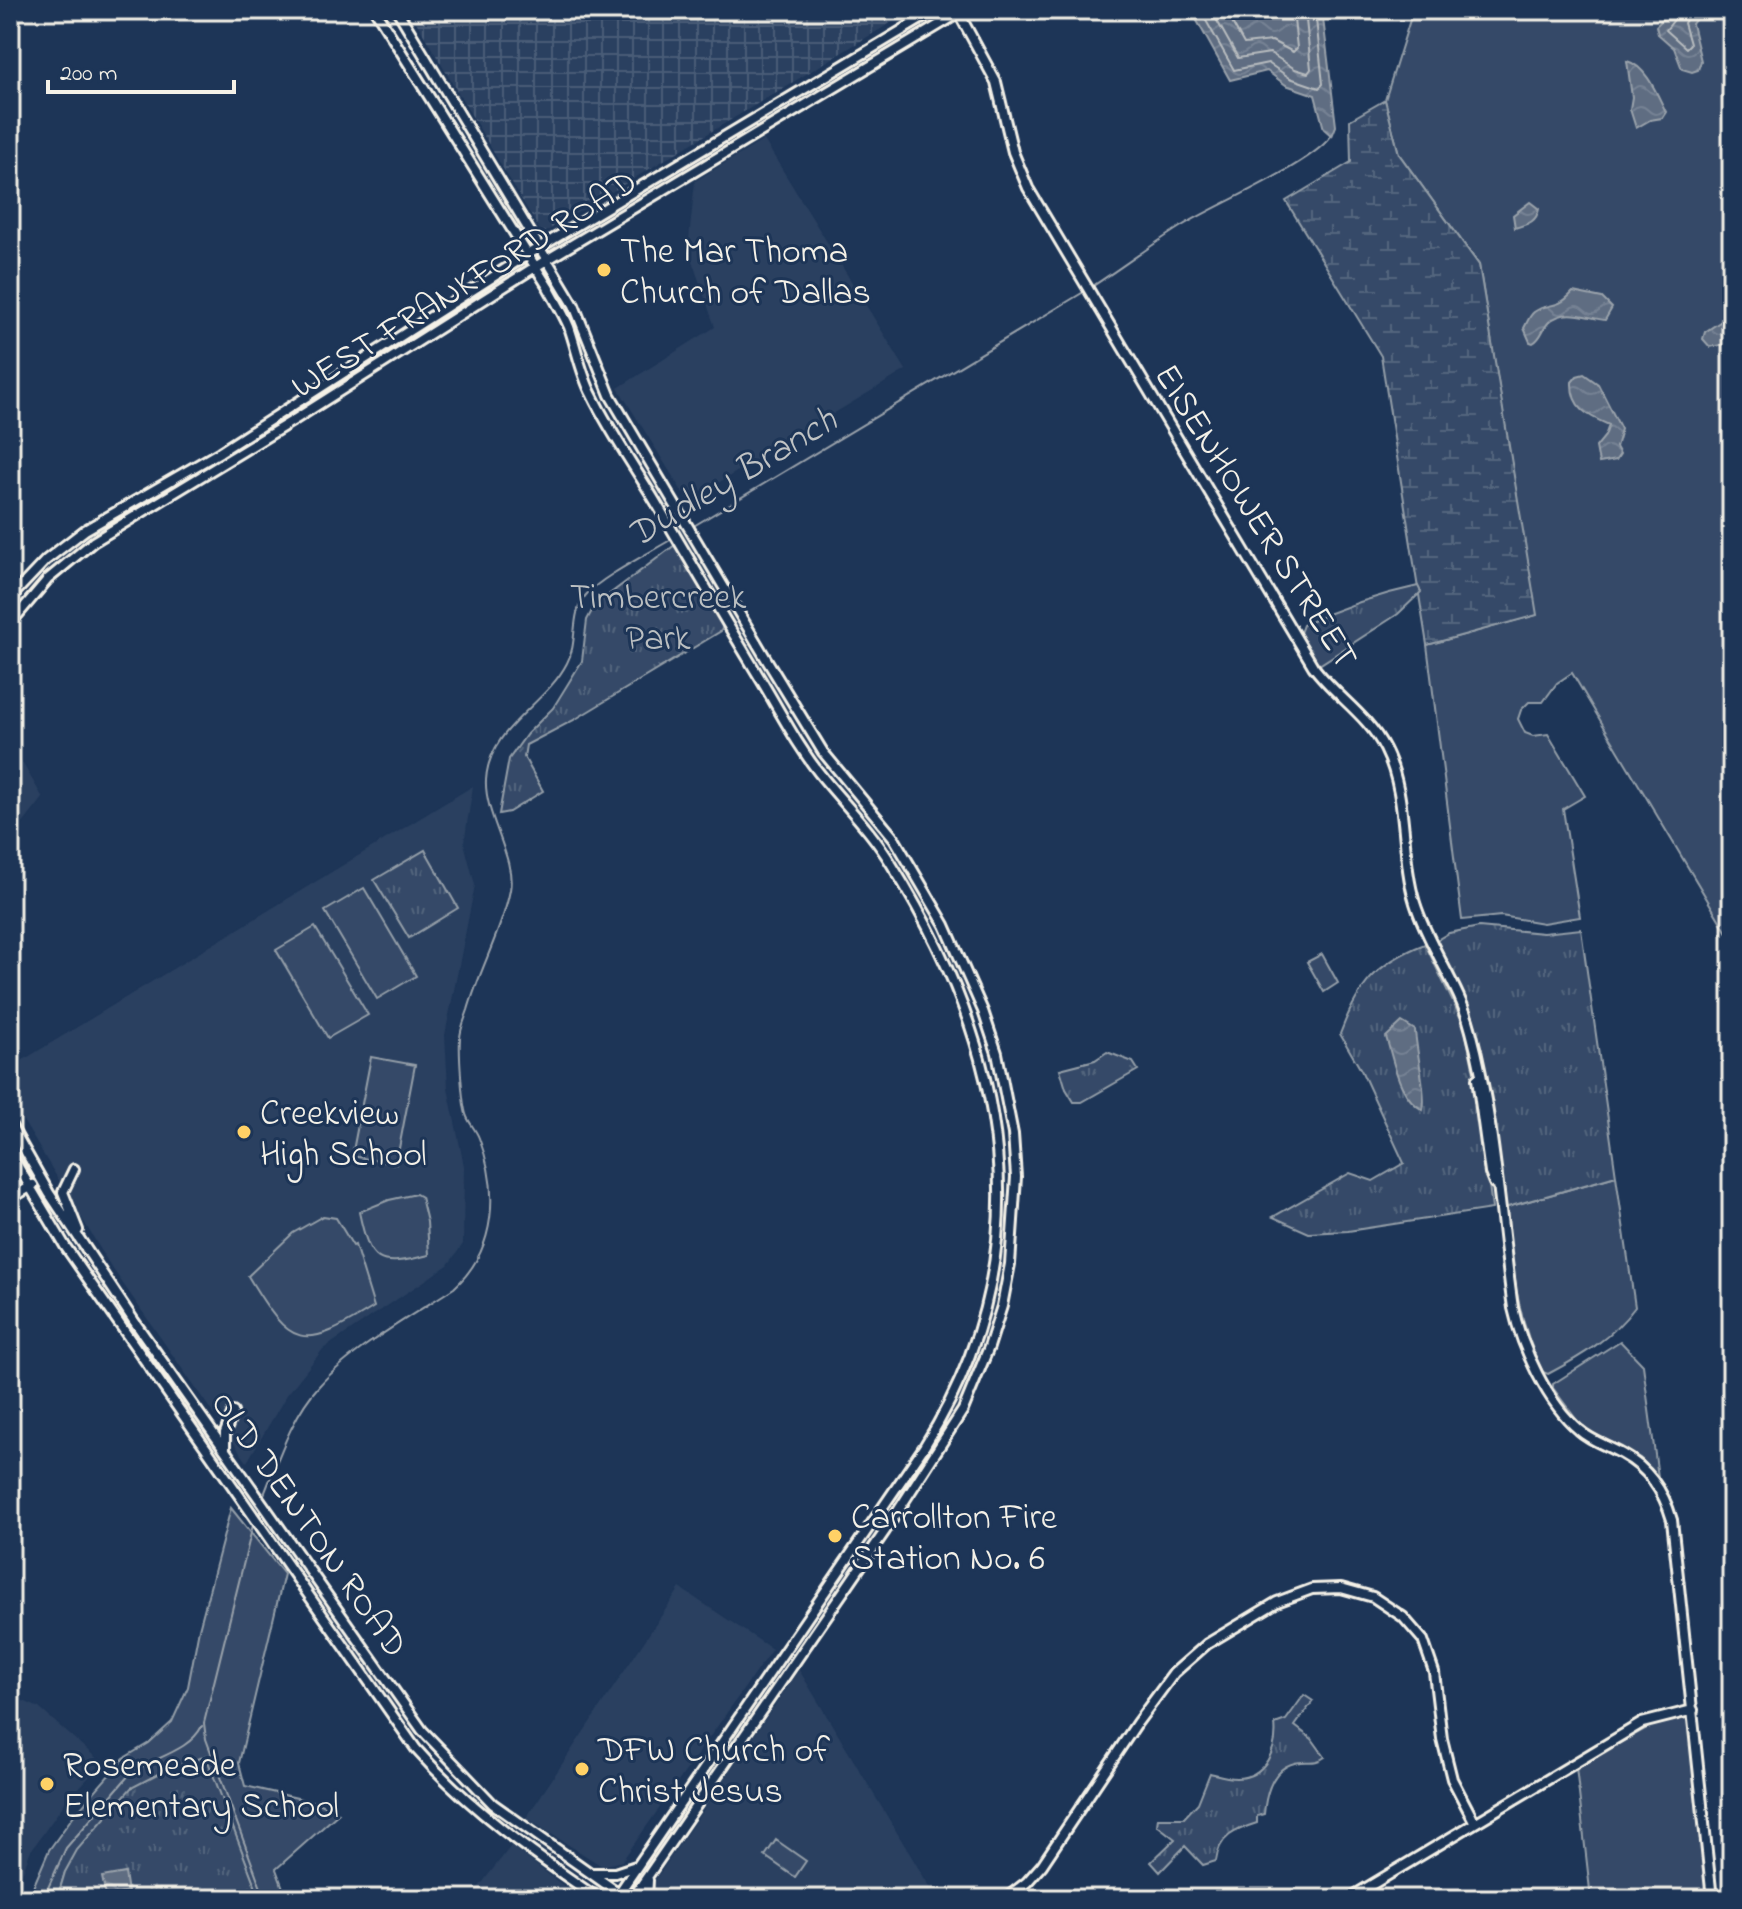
<svg xmlns="http://www.w3.org/2000/svg" width="1742" height="1909" viewBox="0 0 1742 1909" font-family="'Indie Flower',sans-serif">
	<style>
		.built { fill: #2a4060 }
		.industrial { fill: url(#industrial-grid) }
		.grass { fill: #354a67; stroke: #949ea8; stroke-width: 2 }
		.wetland { fill: url(#wetland-marsh); stroke: #949ea8; stroke-width: 2 }
		.park { fill: url(#park-tufts); stroke: #949ea8; stroke-width: 2 }
		.water { fill: url(#water-waves); stroke: #9aa2ab; stroke-width: 2 }
		.lines { fill: none; stroke-linecap: round; stroke-linejoin: round }
		.shore { stroke: #b8bcbf; stroke-width: 2 }
		.stream { stroke: #9aa2ab; stroke-width: 2 }
		.secondary-casing { stroke: #f4f1e8; stroke-width: 14 }
		.secondary { stroke: #1d3557; stroke-width: 8 }
		.poi-dot { fill: #ffd166; stroke: #1d3557; stroke-width: 3 }
		.labels { text-anchor: middle; stroke-width: 6; stroke-linejoin: round; paint-order: stroke }
		.poi-label { font-size: 36px; fill: #f4f1e8; stroke: #1d3557; text-anchor: start }
		.street-label { font-size: 36px; fill: #f4f1e8; stroke: #1d3557 }
		.park-label { font-size: 36px; fill: #bbbfc1; stroke: #1d3557 }
		.water-label { font-size: 38px; font-style: italic; fill: #c0c3c4; stroke: #1d3557 }
	</style>
	<defs>
		<pattern id="industrial-grid" width="8" height="8" patternUnits="userSpaceOnUse" patternTransform="scale(2)"><rect width="8" height="8" fill="#2a4060"/><path d="M0 4h8M4 0v8" fill="none" stroke="#4a5c77"/></pattern>
		<pattern id="wetland-marsh" width="20" height="14" patternUnits="userSpaceOnUse" patternTransform="scale(2)"><rect width="20" height="14" fill="#354a67"/><path d="M1 5h8M5 5V1M11 12h8M15 12V8" fill="none" stroke="#53657d"/></pattern>
		<pattern id="park-tufts" width="24" height="20" patternUnits="userSpaceOnUse" patternTransform="scale(2)"><rect width="24" height="20" fill="#354a67"/><path d="M3 7l-1-3M5 7V3M7 7l1-3M15 17l-1-3M17 17v-4M19 17l1-3" fill="none" stroke="#53657d"/></pattern>
		<pattern id="water-waves" width="16" height="10" patternUnits="userSpaceOnUse" patternTransform="scale(2)"><rect width="16" height="10" fill="#5e6d82"/><path d="M0 5q4-4 8 0t8 0" fill="none" stroke="#768294"/></pattern>
	</defs>
	<rect width="100%" height="100%" fill="#1d3557"/>
	<filter id="ink" filterUnits="userSpaceOnUse"><feTurbulence type="fractalNoise" baseFrequency=".0125" numOctaves="2"/><feDisplacementMap in="SourceGraphic" scale="16" xChannelSelector="R" yChannelSelector="G"/><feConvolveMatrix kernelMatrix="1 2 1 2 8 2 1 2 1" color-interpolation-filters="sRGB"/></filter>
	<g filter="url(#ink)">
		<path class="built" d="M764 140 906 370 688 501 618 388 715 327 688 249 695 181Z
			M10 742 43 798 10 840Z
			M473 786 464 843 475 885 445 1035 448 1088 464 1166 463 1244 448 1265 323 1349 286 1396 247 1462 110 1265 10 1099V1068Z
			M680 1588 772 1649 622 1861 602 1866 526 1818Z
			M799 1670 937 1899H655L651 1886Z
			M10 1695 39 1708 102 1763 64 1804 30 1852 13 1899H10Z
			M511 1846 581 1899H483L475 1892Z"/>
		<path class="industrial" d="M409 10H912L542 234Z"/>
		<path class="grass" d="M1416 10H1732V941L1572 673 1557 683 1543 702H1529L1521 710 1518 719 1525 733 1533 736 1548 734 1585 796 1563 809 1580 917 1543 923 1501 916 1462 920 1427 645 1536 615 1479 265 1399 154 1385 100 1410 20Z
			M364 888 416 976 377 999 325 911Z
			M315 927 368 1015 328 1038 276 950Z
			M1322 954 1338 983 1324 992 1307 962Z
			M371 1057 415 1065 396 1164 352 1156Z
			M1616 1176 1635 1307C1612 1338 1582 1356 1548 1374L1543 1372C1517 1322 1512 1264 1504 1208Z
			M416 1194 421 1197 427 1222 429 1255C377 1268 370 1264 359 1212L389 1200Z
			M323 1216 336 1218 353 1246 355 1245 374 1307C302 1352 291 1348 248 1276L293 1233Z
			M1620 1341 1643 1365 1658 1477 1640 1458 1589 1431 1579 1423 1553 1388V1384Z
			M231 1508 284 1574 239 1763 245 1786 319 1803 339 1813 276 1869 287 1899H260L205 1756 65 1872 57 1899H28L49 1850 74 1815 124 1758 149 1743 172 1722 188 1687 199 1629Z
			M1677 1717 1689 1719 1708 1899H1591L1576 1767 1654 1724Z
			M776 1840 806 1861 795 1877 765 1856Z"/>
		<path class="wetland" d="M1385 100 1399 154 1479 265 1537 615 1427 645 1381 356 1286 201 1351 162 1350 120Z"/>
		<path class="park" d="M675 545 723 626 721 631 574 720 526 745 524 757 543 791 509 812 499 814 509 759 527 734 553 708 582 661 587 620 595 605Z
			M1418 586 1421 592 1398 614 1319 665 1300 633 1303 625C1341 607 1376 595 1418 586Z
			M425 850 458 908 409 938 374 880Z
			M1479 927 1543 933 1581 929 1616 1176 1504 1208 1478 1034 1468 1004 1437 940 1449 933Z
			M1425 944 1464 1025 1477 1087 1492 1209 1348 1231 1309 1233 1273 1217 1350 1173 1373 1181 1404 1163 1361 1070 1340 1034C1358 986 1376 963 1425 944Z
			M1107 1052 1133 1062 1138 1070 1082 1102H1074L1066 1089 1060 1069 1095 1060Z
			M1304 1695 1313 1701 1295 1726 1312 1739 1325 1757C1315 1764 1311 1761 1301 1762 1273 1764 1266 1791 1264 1814L1257 1816V1823C1235 1830 1219 1836 1216 1861L1203 1865 1185 1846 1160 1872 1151 1862 1175 1839 1157 1825 1158 1818H1184L1198 1803 1210 1773C1218 1775 1228 1778 1236 1778 1265 1778 1278 1749 1275 1724L1286 1720Z
			M206 1756 260 1899H57L65 1872 77 1850 131 1788 162 1772Z"/>
		<path class="water" d="M1191 10H1322L1336 126 1332 136 1324 129 1315 95 1286 85 1267 71 1230 80Z
			M1681 10H1703L1692 24 1701 61 1698 70 1692 72 1682 69 1674 48 1658 34 1656 26 1670 12Z
			M1627 61C1646 66 1657 94 1666 112L1662 118 1650 120 1636 128 1630 109 1632 97Z
			M1530 202 1539 209C1536 223 1527 224 1515 228L1513 215Z
			M1573 292 1602 298 1612 308 1605 320C1587 318 1566 307 1549 322 1542 329 1542 338 1533 343L1530 342 1524 328C1527 323 1529 316 1534 312 1549 301 1555 312 1573 292Z
			M1732 314V343L1710 347 1703 339 1705 332Z
			M1584 374 1598 384 1621 429 1616 447 1620 454 1616 460 1599 463 1596 447 1605 436 1609 425C1588 416 1571 408 1572 382L1577 376Z
			M1402 1022 1415 1030C1416 1050 1427 1095 1423 1110 1398 1097 1394 1061 1386 1037Z
			M125 1873 128 1892 106 1896 102 1877Z"/>
		<g class="lines">
			<path class="shore" d="M1200 10 1234 70 1268 63 1290 78 1319 88 1323 84 1315 10
				M1211 10 1238 58 1270 53 1295 69 1308 73 1311 69 1305 10
				M1225 10 1244 44 1272 41 1293 52 1297 48 1293 10
				M1677 10 1676 17 1666 30 1686 48 1690 44 1684 23 1692 10"/>
			<path class="stream" d="M1093 286C1122 267 1150 246 1180 227 1211 207 1319 161 1332 134
				M692 527 1087 290
				M263 1497C278 1460 292 1415 319 1386 352 1349 411 1316 454 1288 497 1249 499 1190 479 1138 476 1130 470 1124 467 1117 462 1106 459 1052 460 1039 460 1029 465 1019 468 1010 479 971 503 927 510 890 516 858 484 815 486 780 489 727 545 706 567 663 579 641 569 615 586 595 601 577 651 552 672 539
				M254 1521 204 1723 206 1739 265 1899
				M43 1899 66 1848 130 1774C153 1757 189 1752 202 1726"/>
			<g class="secondary-casing">
				<path id="secondary" d="M375 10 548 287C555 300 563 313 569 327 577 350 581 374 592 395 610 432 634 466 655 501 689 559 723 617 758 675 779 709 798 748 824 779 848 808 873 833 892 865 1008 1051 1046 1253 924 1447L615 1899
					M397 10 574 305 610 395 768 662 823 752 894 838 945 925 983 1011 997 1053 1013 1134 1016 1177 1010 1264 1002 1306 989 1347 963 1410 885 1531 632 1899
					M957 10 996 82 1013 152 1028 188 1313 666C1335 696 1368 715 1385 749 1409 796 1400 854 1415 903 1429 948 1460 986 1471 1031 1495 1121 1500 1216 1513 1308 1522 1348 1547 1403 1579 1430 1591 1441 1608 1446 1622 1454 1648 1468 1664 1492 1672 1520L1712 1899
					M10 598 46 560 85 530 220 452 527 255 936 10
					M10 624 48 579 93 542 294 420 535 267 964 10
					M1477 1079 1490 1173 1494 1183
					M10 1124 49 1193 134 1321 422 1730 493 1804 627 1899
					M10 1153 65 1246 416 1749C469 1809 533 1854 599 1899
					M74 1169 63 1192 78 1230
					M10 1199 33 1185
					M225 1448V1433L233 1412
					M591 1873H615L636 1866
					M647 1899 648 1880
					M1005 1899 1027 1882 1042 1865 1137 1723 1174 1673 1207 1644 1277 1602 1312 1589 1341 1588 1373 1597 1403 1617 1423 1640 1434 1672 1442 1739 1452 1779 1475 1823
					M1348 1899 1642 1723 1693 1710"/>
			</g>
			<use href="#secondary" class="secondary"/>
		</g>
	</g>
	<g class="poi-dot">
		<circle cx="604" cy="270" r="8"/>
		<circle cx="244" cy="1132" r="8"/>
		<circle cx="835" cy="1536" r="8"/>
		<circle cx="582" cy="1769" r="8"/>
		<circle cx="47" cy="1784" r="8"/>
	</g>
	<g class="labels">
		<g class="poi-label">
			<text x="620" y="262">The Mar Thoma<tspan x="620" dy="41">Church of Dallas</tspan></text>
			<text x="260" y="1124">Creekview<tspan x="260" dy="41">High School</tspan></text>
			<text x="851" y="1528">Carrollton Fire<tspan x="851" dy="41">Station No. 6</tspan></text>
			<text x="598" y="1761">DFW Church of<tspan x="598" dy="41">Christ Jesus</tspan></text>
			<text x="63" y="1776">Rosemeade<tspan x="63" dy="41">Elementary School</tspan></text>
		</g>
		<g class="street-label">
			<text transform="translate(463 282) rotate(-32)" y="13">WEST FRANKFORD ROAD</text>
			<text transform="translate(1258 515) rotate(58)" y="13">EISENHOWER STREET</text>
			<text transform="translate(311 1523) rotate(55)" y="13">OLD DENTON ROAD</text>
		</g>
		<g class="park-label">
			<text x="658" y="608">Timbercreek<tspan x="658" dy="41">Park</tspan></text>
		</g>
		<g class="water-label">
			<text transform="translate(731 476) rotate(-31)" y="13">Dudley Branch</text>
		</g>
	</g>
	<rect width="1742" height="1909" fill="none" stroke="#1d3557" stroke-width="40"/>
	<rect x="20" y="20" width="1702" height="1869" fill="none" stroke="#f4f1e8" stroke-width="3" filter="url(#ink)"/>
	<path d="M48 80v12h186v-12" fill="none" stroke="#f4f1e8" stroke-width="4"/>
	<text x="60" y="80" font-size="24" fill="#f4f1e8" stroke="#1d3557" stroke-width="6" paint-order="stroke">200 m</text>
</svg>
